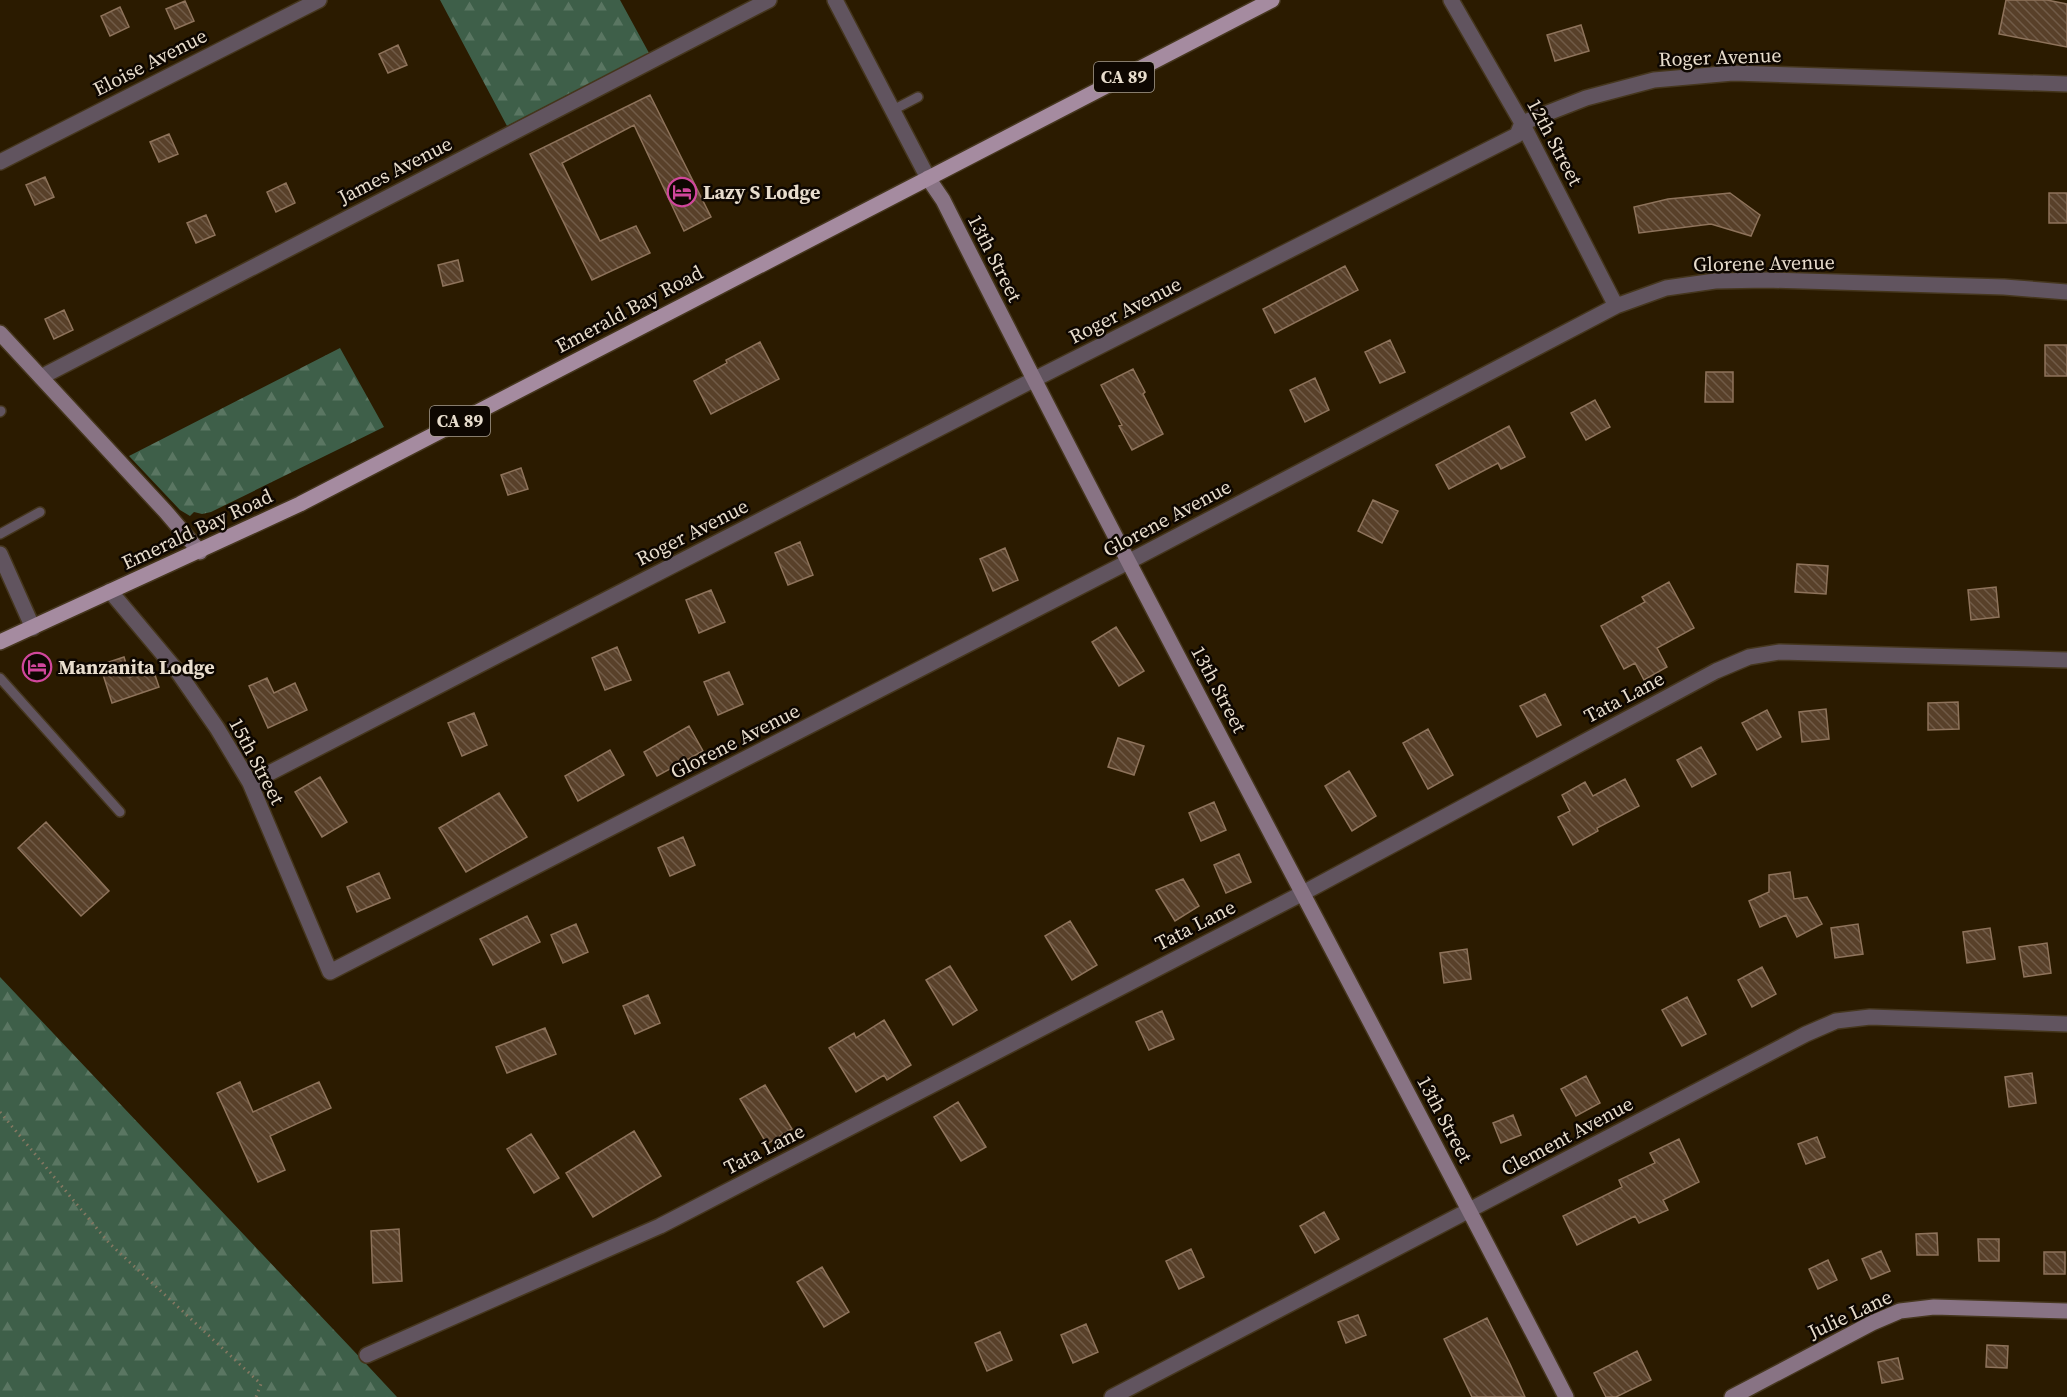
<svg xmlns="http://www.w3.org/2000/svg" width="2067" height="1397" viewBox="0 0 2067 1397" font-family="'Source Serif 4',serif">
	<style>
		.forest { fill: url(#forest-firs) }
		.building { fill: url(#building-back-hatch); stroke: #8e735b; stroke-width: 1.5 }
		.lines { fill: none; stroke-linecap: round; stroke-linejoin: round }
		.lane-casing { stroke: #45361d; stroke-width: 12 }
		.street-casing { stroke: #45361d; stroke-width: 18 }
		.secondary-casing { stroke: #45361d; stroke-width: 18 }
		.primary-casing { stroke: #45361d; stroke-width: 18 }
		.path { stroke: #867862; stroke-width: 3; stroke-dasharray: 1.5 4.5; stroke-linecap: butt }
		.lane { stroke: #61545f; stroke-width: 9 }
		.street { stroke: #61545f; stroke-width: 15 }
		.secondary { stroke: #887384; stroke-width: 15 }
		.primary { stroke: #a58ba0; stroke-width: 15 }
		.labels { text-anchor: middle; stroke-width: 5; stroke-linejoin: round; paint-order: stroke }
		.shield { fill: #0e0701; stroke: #a79d90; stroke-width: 1.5 }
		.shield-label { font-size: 18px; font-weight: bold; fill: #e8ddcd }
		.street-label { font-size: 20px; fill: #e8ddcd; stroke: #0e0701 }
		.poi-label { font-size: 20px; font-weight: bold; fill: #e8ddcd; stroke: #0e0701; text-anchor: start }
	</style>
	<defs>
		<pattern id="forest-firs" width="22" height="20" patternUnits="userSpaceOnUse" patternTransform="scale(1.5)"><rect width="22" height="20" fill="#3e5f49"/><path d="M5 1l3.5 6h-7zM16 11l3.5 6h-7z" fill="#5a7662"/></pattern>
		<pattern id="building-back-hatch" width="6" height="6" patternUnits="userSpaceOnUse" patternTransform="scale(1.5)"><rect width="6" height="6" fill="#584029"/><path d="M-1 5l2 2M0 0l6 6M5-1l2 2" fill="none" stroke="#705b47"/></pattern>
	</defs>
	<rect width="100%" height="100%" fill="#2b1b00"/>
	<path class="forest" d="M440 0H620L649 53 507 126Z
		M340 348 384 427 211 512 202 514 194 512 190 516 180 510 129 456Z
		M0 977 369 1367 397 1397H0Z"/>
	<path class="building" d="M2006 0H2047L2067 4V47L1999 34Z
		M185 1 194 21 175 29 166 9Z
		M120 7 129 27 110 36 101 16Z
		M1581 25 1589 51 1555 61 1547 35Z
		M398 45 407 65 388 73 379 54Z
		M650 95 711 217 684 231 634 125 562 163 600 241 636 226 650 253 592 280 530 154Z
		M169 134 178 154 159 162 150 142Z
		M45 177 54 197 35 205 26 185Z
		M286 183 295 203 276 212 267 192Z
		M1730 193 1760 215 1751 236 1711 224 1639 233 1634 207 1668 199Z
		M2049 193H2067V223H2049Z
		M206 215 215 235 196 243 187 223Z
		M458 260 463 281 443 286 438 265Z
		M1345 266 1358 290 1275 333 1263 309Z
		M64 310 73 330 54 339 45 319Z
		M1390 340 1405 372 1380 383 1365 352Z
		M760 342 779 379 711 414 694 381 727 363 726 360Z
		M2045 345H2067V376H2045Z
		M1133 369 1145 392 1143 394 1163 434 1132 450 1119 426 1122 425 1101 385Z
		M1706 372H1733V402H1705Z
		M1315 378 1329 410 1305 422 1290 390Z
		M1595 400 1610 427 1586 440 1571 413Z
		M1509 426 1525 457 1501 469 1498 463 1449 489 1436 465Z
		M521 468 528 489 508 495 501 475Z
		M1373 500 1398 511 1382 543 1358 531Z
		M800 542 813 575 788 585 775 553Z
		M1005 548 1018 580 993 591 980 559Z
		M1797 564 1828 566 1826 594 1795 592Z
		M1669 582 1694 628 1657 648 1667 667 1644 680 1635 663 1624 669 1601 626 1645 602 1642 597Z
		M1996 587 1999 617 1971 620 1968 590Z
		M711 590 725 622 699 633 686 600Z
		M1116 627 1144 671 1119 686 1092 642Z
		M617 647 631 680 605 690 592 658Z
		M124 657 130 677 153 669 159 687 112 703 100 665Z
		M729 672 743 704 718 715 704 682Z
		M267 678 274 693 295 683 307 710 268 728 249 686Z
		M1545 694 1561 725 1537 737 1520 706Z
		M1958 702 1959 729 1928 730V703Z
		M1826 709 1829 739 1802 742 1799 712Z
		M1767 710 1781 737 1757 750 1742 723Z
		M474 713 487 745 462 756 448 723Z
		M689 726 703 751 657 776 644 752Z
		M1428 729 1453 775 1428 789 1403 743Z
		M1118 738 1144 746 1134 775 1108 767Z
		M1701 747 1716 774 1692 787 1677 760Z
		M610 750 624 775 578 801 565 776Z
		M1349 771 1376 816 1352 831 1325 786Z
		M320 777 347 822 322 837 295 792Z
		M1625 779 1639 806 1597 828 1598 831 1573 845 1558 817 1570 811 1562 795 1585 782 1593 796Z
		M499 793 527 837 466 872 439 828Z
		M1214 802 1226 830 1201 841 1189 813Z
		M46 822 109 891 81 916 18 848Z
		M683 837 695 865 670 876 658 848Z
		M1239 854 1251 882 1226 893 1214 865Z
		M1790 872 1794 899 1807 897 1822 924 1797 937 1786 915 1760 927 1749 901 1769 892V875Z
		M379 873 390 898 357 912 347 887Z
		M1183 879 1199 906 1175 921 1156 890Z
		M527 916 540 942 493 965 480 939Z
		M1070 921 1097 965 1072 980 1045 936Z
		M576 924 588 952 563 963 551 935Z
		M1858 924 1863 954 1835 958 1831 928Z
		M1990 928 1995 959 1967 963 1963 932Z
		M2047 943 2051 973 2024 977 2019 947Z
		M1467 949 1471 979 1444 983 1440 953Z
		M950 966 977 1010 953 1025 926 980Z
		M1762 967 1776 994 1752 1007 1738 980Z
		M648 995 660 1023 635 1034 623 1006Z
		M1687 997 1706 1034 1682 1046 1662 1010Z
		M1162 1011 1174 1039 1149 1050 1136 1022Z
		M884 1020 911 1065 887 1080 884 1075 856 1092 829 1048 854 1033 856 1038Z
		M545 1028 556 1054 507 1073 496 1047Z
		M2032 1073 2036 1103 2009 1107 2005 1077Z
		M1586 1076 1600 1103 1576 1116 1561 1089Z
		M240 1082 253 1112 319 1082 331 1108 270 1136 285 1170 258 1182 217 1093Z
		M765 1085 792 1129 767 1144 740 1099Z
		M958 1102 986 1147 961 1161 934 1117Z
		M1513 1115 1521 1135 1501 1143 1493 1123Z
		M634 1131 661 1176 593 1217 566 1173Z
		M531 1134 559 1178 534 1193 507 1149Z
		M1817 1137 1825 1157 1806 1164 1798 1144Z
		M1679 1139 1699 1182 1663 1200 1668 1210 1639 1223 1635 1216 1577 1245 1563 1216 1622 1187 1619 1180 1655 1163 1650 1153Z
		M1324 1212 1339 1239 1315 1253 1300 1226Z
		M399 1229 402 1281 373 1283 371 1231Z
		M1937 1233 1938 1255H1917L1916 1234Z
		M1978 1239H1999V1261H1979Z
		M1191 1249 1204 1277 1179 1289 1166 1261Z
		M1881 1251 1890 1271 1871 1279 1862 1259Z
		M2044 1252H2065V1274H2044Z
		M1828 1260 1837 1280 1818 1289 1809 1269Z
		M822 1267 849 1312 824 1327 797 1282Z
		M1358 1315 1366 1335 1346 1343 1338 1322Z
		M1487 1318 1510 1364 1525 1397H1472L1444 1339Z
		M1086 1324 1098 1352 1073 1363 1061 1335Z
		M1000 1332 1012 1360 987 1371 975 1343Z
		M1987 1345 2008 1346 2007 1368 1986 1367Z
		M1637 1351 1651 1380 1616 1397H1606L1594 1373Z
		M1898 1358 1903 1379 1882 1383 1878 1362Z"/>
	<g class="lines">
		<g class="lane-casing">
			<path id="lane" d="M893 110 918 97
				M0 412 1 411
				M0 534 40 512
				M0 678 120 812"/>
		</g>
		<g class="street-casing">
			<path id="street" d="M835 0 928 178
				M1451 0 1522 123 1616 306
				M0 162 319 0
				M41 377 769 0
				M0 554 33 628
				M110 591 178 672 217 728 250 783 330 972 1128 562 1616 306 1666 288 1715 281 1767 280 2004 287 2067 292
				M250 783 1033 380 1517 135 1522 123 1586 98 1654 80 1733 73 2067 84
				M367 1355 660 1226 1303 893 1716 671 1749 657 1780 652 2067 660
				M1112 1397 1806 1034 1836 1021 1870 1017 2067 1024"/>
		</g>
		<g class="secondary-casing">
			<path id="secondary" d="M928 178 943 200C1145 602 1360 997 1566 1397
				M0 333 165 511 200 552
				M1732 1397 1872 1323 1900 1311 1934 1307 2067 1311"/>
		</g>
		<g class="primary-casing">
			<path id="primary" d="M0 642 300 504 1272 0"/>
		</g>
		<path class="path" d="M0 1112 109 1243 261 1384 256 1397"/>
		<use href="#lane" class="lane"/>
		<use href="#street" class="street"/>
		<use href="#secondary" class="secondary"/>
		<use href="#primary" class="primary"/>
	</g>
	<defs>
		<g id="hotel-ring" transform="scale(1.5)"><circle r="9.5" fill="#0e0701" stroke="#d1479c" stroke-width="1.5"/><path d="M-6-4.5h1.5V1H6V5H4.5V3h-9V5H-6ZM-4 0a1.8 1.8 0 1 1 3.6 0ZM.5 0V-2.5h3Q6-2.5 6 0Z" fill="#d1479c"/></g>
	</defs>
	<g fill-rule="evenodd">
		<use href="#hotel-ring" x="682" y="192"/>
		<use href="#hotel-ring" x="37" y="667"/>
	</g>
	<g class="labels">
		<g class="shield">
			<rect x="1094" y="62" width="60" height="30" rx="4.5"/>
			<rect x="430" y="406" width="60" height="30" rx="4.5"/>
		</g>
		<g class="shield-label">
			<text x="1124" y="83">CA 89</text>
			<text x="460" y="427">CA 89</text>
		</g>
		<g class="street-label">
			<text transform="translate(1720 57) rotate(-2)" y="7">Roger Avenue</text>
			<text transform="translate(150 62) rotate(-27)" y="7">Eloise Avenue</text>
			<text transform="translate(1555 142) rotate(62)" y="7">12th Street</text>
			<text transform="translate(395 170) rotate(-27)" y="7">James Avenue</text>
			<text transform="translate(995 258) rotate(63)" y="7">13th Street</text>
			<text transform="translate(1764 263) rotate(-1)" y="7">Glorene Avenue</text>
			<text transform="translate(629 309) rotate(-28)" y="7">Emerald Bay Road</text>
			<text transform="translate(1125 310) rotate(-27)" y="7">Roger Avenue</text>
			<text transform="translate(1167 518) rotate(-28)" y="7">Glorene Avenue</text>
			<text transform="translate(197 529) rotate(-25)" y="7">Emerald Bay Road</text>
			<text transform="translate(692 532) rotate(-27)" y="7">Roger Avenue</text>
			<text transform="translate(1219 689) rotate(62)" y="7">13th Street</text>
			<text transform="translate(1624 697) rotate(-28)" y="7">Tata Lane</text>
			<text transform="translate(735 741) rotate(-27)" y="7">Glorene Avenue</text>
			<text transform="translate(257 761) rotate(62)" y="7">15th Street</text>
			<text transform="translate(1195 925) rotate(-27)" y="7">Tata Lane</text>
			<text transform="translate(1445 1119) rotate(62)" y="7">13th Street</text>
			<text transform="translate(1567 1136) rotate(-28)" y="7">Clement Avenue</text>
			<text transform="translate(764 1149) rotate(-27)" y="7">Tata Lane</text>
			<text transform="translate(1850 1314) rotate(-25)" y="7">Julie Lane</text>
		</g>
		<g class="poi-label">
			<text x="703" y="199">Lazy S Lodge</text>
			<text x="58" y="674">Manzanita Lodge</text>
		</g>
	</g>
</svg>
